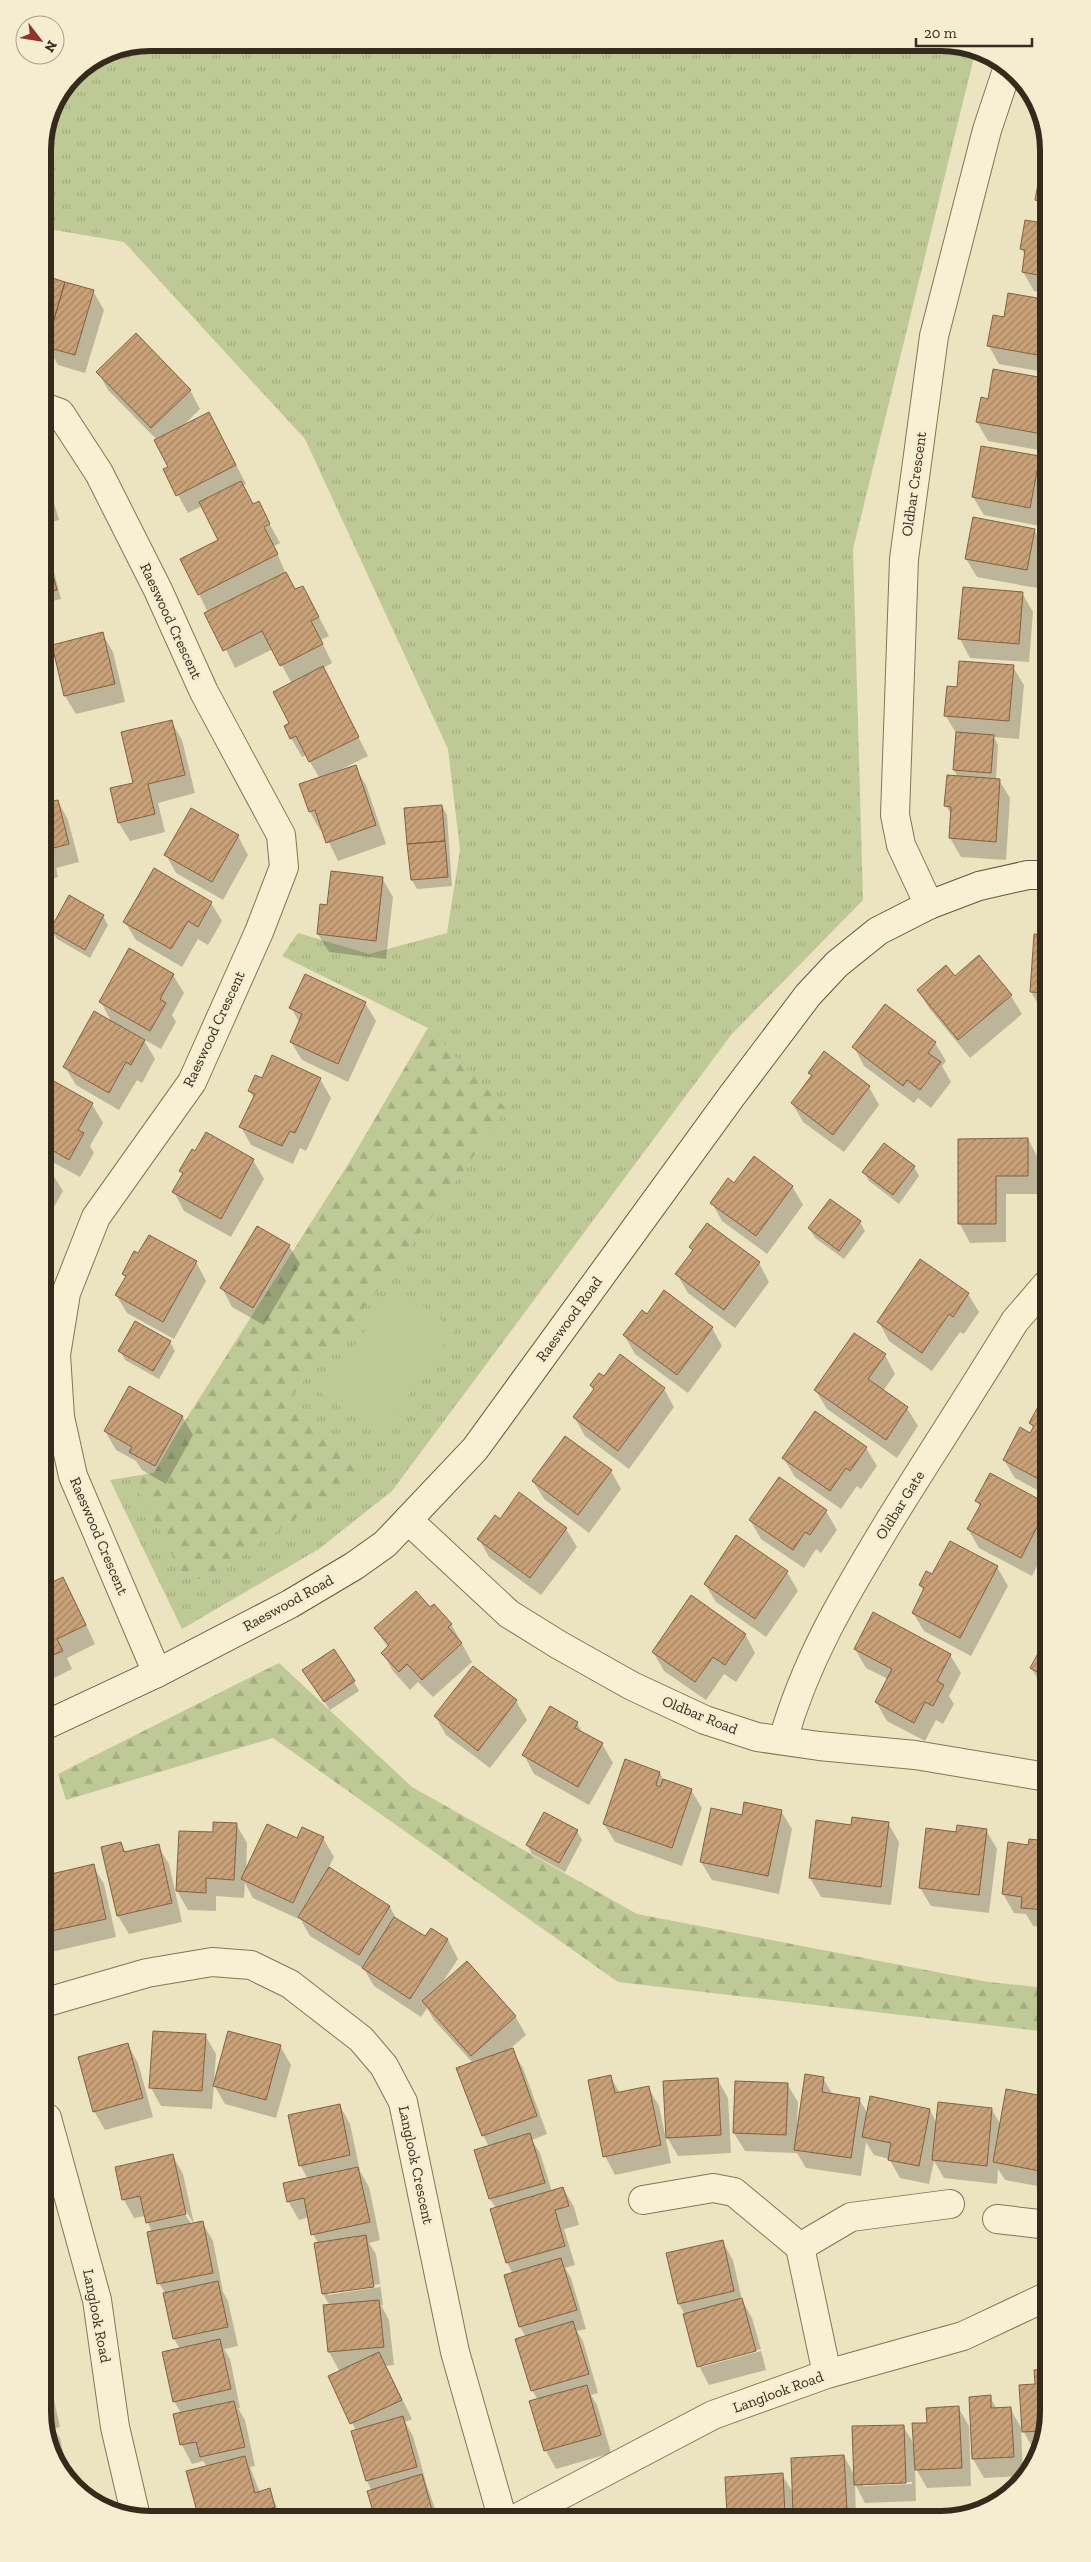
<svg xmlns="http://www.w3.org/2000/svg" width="1091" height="2562" viewBox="0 0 1091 2562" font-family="'Zilla Slab',serif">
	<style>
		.grass { fill: url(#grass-tufts) }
		.forest { fill: url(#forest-firs) }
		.garden { fill: #bec995 }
		.shadow { fill: #0003; fill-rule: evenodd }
		.building { fill: url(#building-hatch); stroke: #836140 }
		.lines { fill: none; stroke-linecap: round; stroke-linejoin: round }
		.street-casing { stroke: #857459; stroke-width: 30 }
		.secondary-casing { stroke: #66553c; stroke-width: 30 }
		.street { stroke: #f7f0d3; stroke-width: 28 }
		.secondary { stroke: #f7f0d3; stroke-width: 28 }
		.labels { text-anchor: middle; stroke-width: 5; stroke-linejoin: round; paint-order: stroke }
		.street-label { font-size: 15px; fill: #352b1d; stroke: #f4edd0 }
		.rim { fill: none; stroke: #352b1d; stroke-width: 6 }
	</style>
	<defs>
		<pattern id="grass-tufts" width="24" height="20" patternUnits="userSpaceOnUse" patternTransform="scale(1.25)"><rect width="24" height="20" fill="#bec995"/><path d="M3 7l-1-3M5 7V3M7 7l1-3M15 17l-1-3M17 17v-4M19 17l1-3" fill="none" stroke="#a4ad80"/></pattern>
		<pattern id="forest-firs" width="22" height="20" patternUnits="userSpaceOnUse" patternTransform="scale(1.25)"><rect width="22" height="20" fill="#bec995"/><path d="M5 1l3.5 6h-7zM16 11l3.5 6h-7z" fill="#a4ad80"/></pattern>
		<pattern id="building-hatch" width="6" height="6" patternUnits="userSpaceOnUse" patternTransform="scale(1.25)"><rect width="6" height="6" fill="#c9a178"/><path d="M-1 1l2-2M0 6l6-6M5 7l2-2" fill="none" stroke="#a48362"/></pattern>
	</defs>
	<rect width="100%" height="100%" fill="#ece3c1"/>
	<path class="grass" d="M150 43H948L975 53 853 549 863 900 731 1035 392 1491 319 1549 182 1629 110 1480 154 1473 173 1440 351 1160 428 1028 282 956 298 933 369 954 447 933 460 850 448 749 305 439 124 242 43 228V143L53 103 74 74 109 51Z"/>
	<path class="forest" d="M428 1028 506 1109 394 1271 287 1401 370 1468 207 1579 187 1578 175 1561 132 1477 154 1473 173 1440 351 1160Z
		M279 1663 412 1787 637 1914 988 1982 1047 1988 1048 2032 618 1982 273 1738 66 1800 58 1774Z"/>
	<path class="garden" d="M397 1287 455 1330 380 1435 320 1392Z"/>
	<path class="shadow" d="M1043 163V212L1036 200Z
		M1026 221 1043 225V293L1034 291 1023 272 1026 256 1021 249Z
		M43 277 93 291 104 310 85 373 58 365 48 347 50 340 43 338Z
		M1009 294 1043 301 1044 372 999 364 989 346 1005 319Z
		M98 372 190 390 200 409 183 426 219 432 246 484 242 486 253 505 258 503 280 543 274 546 286 574 296 591 313 606 329 636 321 640 332 663 323 668 368 756 340 770 355 767 366 785 386 844 338 861 323 830H320L310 812 301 785 320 779 306 755 302 757 285 727 291 724 292 684 273 649 235 668 199 594 220 540 202 506 188 513 178 495 170 467 157 440 108 390Z
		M1044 379V451L988 441 977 422 989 400Z
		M1039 457 1044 466V506L1040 526 984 515 973 497Z
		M43 465 59 520 44 524Z
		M1034 530 1044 547 1037 588 977 577 966 559Z
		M47 554 52 564 61 599 44 603V555Z
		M1022 593 1033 612 1029 662 970 658 960 639Z
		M102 633 113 652 125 702 76 714 65 696Z
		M1013 667 1024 685 1019 739 994 737 998 745 996 780H999L1010 798 1006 860 961 857 950 838 952 816 946 806 958 777 954 770 957 735 946 716 958 688Z
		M171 721 182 740 195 793 158 803 165 832 130 841 119 823Z
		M58 801 68 820 79 862 56 868 58 877 44 881V804Z
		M442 806 447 815 452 886 417 889 412 880 406 809Z
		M238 836 248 855 223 900 176 873 166 855Z
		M382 878 393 897 386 959 329 952 318 934 328 906Z
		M211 903 222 921 208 945 198 939 182 967 136 940 125 922Z
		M103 916 108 925 90 958 57 939 51 930Z
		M1045 936V1010H1042L1031 992Z
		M173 975 184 993 172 1015 176 1022 161 1049 143 1039 155 1059 142 1083 137 1080 119 1110 76 1085 65 1067 112 1023 101 1002Z
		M954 977 1011 996 1022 1014 970 1058 929 1008 918 990Z
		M365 1003 376 1021 348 1082 302 1060 291 1042 300 1023 291 1008Z
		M935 1043 946 1061 942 1066 951 1082 931 1108 918 1098 914 1103 864 1066 854 1047Z
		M810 1073 869 1087 879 1105 844 1152 803 1122 792 1103 812 1077Z
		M45 1077 92 1104 103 1123 90 1146 94 1153 80 1177 45 1158Z
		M320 1079 331 1098 306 1151 300 1148 293 1164 251 1145 241 1127 254 1098 249 1091 263 1080Z
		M1028 1139 1038 1158V1194H1006V1242L970 1243 960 1224 959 1140Z
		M885 1144 914 1167 919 1176 899 1204 869 1181 864 1172Z
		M196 1153 253 1160 264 1179 231 1237 184 1211 174 1192 183 1175 181 1171Z
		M45 1169 52 1173 63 1191 50 1214 45 1211Z
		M734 1185 792 1186 803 1205 767 1254 722 1221 712 1203Z
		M831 1200 860 1222 865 1231 844 1259 815 1238 809 1228Z
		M289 1246 300 1264 264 1325 232 1307 222 1288Z
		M691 1247 759 1263 769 1282 735 1328 688 1293 677 1274 694 1252Z
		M196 1262 206 1281 174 1339 127 1313 116 1295 126 1278 123 1274Z
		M968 1294 979 1312 964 1334 960 1332 932 1371 889 1341 879 1322Z
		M647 1315 712 1328 722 1346 688 1393 635 1354 624 1335Z
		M170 1342 175 1351 159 1379 125 1360 120 1351Z
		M885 1355 895 1374 883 1391 907 1408 918 1426 897 1458 827 1409 816 1391Z
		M604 1378 664 1389 674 1407 629 1469 585 1436 574 1417 594 1391 591 1385Z
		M1045 1397 1046 1398V1495L1015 1478 1004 1460 1031 1434 1033 1428 1030 1423Z
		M182 1416 193 1435 166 1484 142 1470 136 1461 116 1450 105 1431Z
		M866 1448 877 1466 861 1489 857 1486 841 1509 795 1477 784 1459Z
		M611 1471 621 1489 589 1533 544 1499 533 1481Z
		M991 1475 1046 1504V1548L1032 1576 979 1548 968 1529 980 1507 977 1501Z
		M779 1478 826 1511 837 1530 821 1553 816 1549 804 1568 761 1539 750 1520Z
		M500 1520 566 1529 577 1547 541 1595 489 1557 479 1539Z
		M737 1537 787 1572 798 1591 766 1637 716 1602 705 1584Z
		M997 1567 1008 1586 971 1656 924 1631 913 1613 924 1591 920 1585 932 1576Z
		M46 1586 73 1597 95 1644 67 1658 72 1669 46 1682Z
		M430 1609 451 1624 472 1662 433 1697 418 1682 410 1690 393 1671 383 1653 388 1648 376 1629Z
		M745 1634 755 1653 736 1682 724 1674 706 1700 664 1671 653 1652Z
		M1047 1640V1683L1037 1678 1031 1668Z
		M855 1649 950 1655 961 1673 949 1696 954 1704 943 1724 936 1720 925 1741 887 1721 876 1702 888 1679 866 1668Z
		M309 1679 354 1682 359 1691 330 1710Z
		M516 1701 527 1720 490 1768 446 1735 435 1716Z
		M577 1723 583 1734 602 1744 613 1763 589 1805 534 1774 524 1755Z
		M660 1773 664 1781 691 1790 702 1808 682 1866 615 1842 604 1824Z
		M781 1811 792 1829 779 1894 712 1880 701 1862 743 1816Z
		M817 1822 852 1826 888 1823 899 1842 891 1905 821 1897 810 1878Z
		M236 1824 247 1843 246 1872 297 1839 323 1838 334 1857 328 1869 390 1907 397 1920 426 1938 431 1930 448 1940 458 1959 442 1983 515 2016 526 2035 511 2048 523 2068 547 2134 532 2140 540 2153 552 2192 563 2188 574 2207 579 2225 564 2229 575 2265 565 2268 571 2278 586 2329 577 2331 583 2341 598 2393 591 2395 597 2405 611 2453 556 2469 546 2451 531 2402 538 2400 532 2390 526 2337 520 2327 513 2274 507 2263 492 2209 496 2208 490 2199 476 2151 489 2147 483 2135 473 2063 434 2020 427 2008 421 2017 374 1986 364 1969 310 1936 301 1920 253 1898 245 1883 244 1898 216 1896V1911L188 1910 177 1891 181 1832 214 1834Z
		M986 1830 997 1849 989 1913 931 1906 920 1888 957 1833Z
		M577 1831 582 1840 565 1872 532 1854 527 1845Z
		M1030 1840 1047 1842V1928L1033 1926 1026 1914 1014 1913 1003 1894 1029 1846Z
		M121 1843 126 1853 158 1846 169 1864 182 1922 129 1934 118 1916Z
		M93 1866 104 1884 116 1937 47 1953V1876Z
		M205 2035 216 2054 214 2082 280 2046 291 2065 276 2118 225 2104 214 2085 212 2109 161 2106 151 2088Z
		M128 2045 138 2063 153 2117 105 2130 94 2111Z
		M610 2077 620 2093 648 2087 659 2106 671 2163 615 2175 605 2156Z
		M823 2078 833 2095 859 2099 868 2114 930 2110 937 2124 992 2110 1001 2125 1048 2098V2188L1005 2180 998 2169 997 2184 944 2178 934 2161 929 2184 900 2178 889 2159 874 2155 866 2142 861 2176 806 2168 797 2153 745 2151 734 2133 787 2084 798 2102 797 2126H799Z
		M718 2080 728 2098 731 2153 678 2156 667 2137Z
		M340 2106 350 2124 360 2171 369 2187 380 2240 369 2243 376 2254 383 2305H381L389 2320 394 2365 386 2366 412 2419 405 2422 413 2436 427 2486 438 2517 376 2518 372 2491 367 2481 353 2432 356 2431 330 2377 340 2372 329 2352 330 2306 323 2294 318 2243 313 2234 309 2217 299 2220 288 2201 308 2179 300 2165ZM380 2284V2287L328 2295V2292Z
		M173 2156 183 2174 194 2224 202 2222 213 2241 223 2292 228 2301 238 2346 224 2349 230 2359 240 2408H238L245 2420 255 2466 250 2467 260 2493 269 2490 282 2518 200 2519 207 2467 203 2461 192 2464 182 2445 175 2415 181 2413 174 2401 180 2349 174 2339 165 2293 159 2283 152 2232 145 2216 134 2218 124 2200 117 2168ZM184 2208 194 2224H191L182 2209Z
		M722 2241 733 2260 742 2300 752 2318 761 2349 702 2364V2367L761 2351 766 2370 709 2385 699 2366 685 2315 679 2304 667 2254Z
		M48 2330 50 2365H48Z
		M1048 2370V2412L1036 2450H1034L1021 2427 1023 2476 984 2478 973 2459 970 2398 990 2397 997 2409 1010 2408 1023 2431 1036 2385 1035 2371Z
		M48 2372 60 2427 54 2429 60 2438 67 2473 48 2446Z
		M958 2407 969 2426 971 2486 927 2488 915 2467 916 2501 865 2503 855 2484 856 2515H796L794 2511V2515H728L726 2478 782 2475 794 2494 844 2456 854 2475 903 2426 915 2446 928 2424ZM912 2482V2484L863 2486V2483Z"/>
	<path class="building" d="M1043 157V202L1035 200Z
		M1025 220 1043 223V276L1022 272 1025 250 1020 249Z
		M43 275 65 282 50 333 43 331Z
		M65 282 94 290 75 355 46 347Z
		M1008 293 1043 299V356L987 346 993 315 1004 317Z
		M136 333 191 390 151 428 96 372Z
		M993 369 1044 378 1042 434 976 422 981 397 988 399Z
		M209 412 236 465 176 496 163 469 168 467 154 440Z
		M981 446 1040 456 1030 508 972 497Z
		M44 478 49 502 44 503Z
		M241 481 253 504 259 501 270 524 264 527 278 554 198 595 180 559 218 540 199 502Z
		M973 517 1035 529 1027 570 965 559Z
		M47 553 57 590 44 593V554Z
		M286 572 295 589 303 586 319 617 311 621 323 644 280 666 262 631 223 651 204 613Z
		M963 587 1023 592 1019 644 958 639Z
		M103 632 115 684 64 696 52 645Z
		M959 661 1014 665 1009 721 944 716 947 686 957 687Z
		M323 666 359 737 309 762 296 736 290 739 284 726 289 723 273 692Z
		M172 720 185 775 148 784 155 814 118 823 110 788 133 783 121 732Z
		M956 732 994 735 991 773 953 770Z
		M356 765 376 825 326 843 315 810 309 812 299 784Z
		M947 775 1000 779 996 842 949 838 951 807 944 806Z
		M58 800 69 844 46 850 49 858 44 860V803Z
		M442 805 445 841 407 844 404 808Z
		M191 808 239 835 212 882 164 855Z
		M445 841 448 877 411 880 407 844Z
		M154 868 212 902 198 927 188 921 171 949 123 922Z
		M331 871 383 877 376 941 317 934 320 904 327 905Z
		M69 895 104 915 85 950 50 930Z
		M1034 934 1045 935V993L1030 992Z
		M129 948 174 974 160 999 166 1003 150 1031 99 1002Z
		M979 955 1012 995 958 1040 917 990 946 965 955 976Z
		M305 974 366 1002 338 1064 290 1042 302 1014 289 1008Z
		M885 1004 936 1042 928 1053 941 1062 920 1090 907 1080 903 1086 852 1047Z
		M94 1011 145 1040 131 1065 126 1062 109 1093 63 1067Z
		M824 1051 870 1086 833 1135 791 1103 812 1075 808 1073Z
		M272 1055 321 1078 295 1133 290 1131 282 1146 239 1127 255 1094 248 1091 255 1075 262 1078Z
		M45 1076 93 1103 78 1130 84 1133 69 1160 45 1146Z
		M206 1132 254 1159 221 1219 172 1192 183 1173 179 1171 192 1149 195 1151Z
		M1028 1138V1176H996V1224H958V1139Z
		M884 1143 915 1166 893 1195 862 1172Z
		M754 1156 793 1186 756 1236 710 1203 728 1178 734 1183Z
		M45 1168 53 1172 45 1185Z
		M830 1199 861 1221 839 1251 808 1228Z
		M707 1223 760 1262 724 1310 675 1274 693 1250 689 1247Z
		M257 1226 290 1245 253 1308 220 1288Z
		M149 1235 197 1261 163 1322 115 1295 126 1276 122 1274 134 1251 138 1253Z
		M920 1259 969 1293 953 1317 949 1314 922 1353 877 1322Z
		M664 1290 713 1327 677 1375 623 1335 642 1310 647 1314Z
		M135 1321 171 1341 153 1371 118 1351Z
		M854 1333 886 1354 868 1379 908 1407 886 1440 814 1390Z
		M620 1354 665 1388 618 1451 573 1417 594 1389 590 1385 599 1373 604 1376Z
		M129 1386 183 1416 155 1466 129 1452 132 1447 104 1431Z
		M1044 1396 1046 1397V1483L1003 1460 1020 1427 1030 1433 1034 1426 1029 1423Z
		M815 1411 867 1447 850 1471 846 1468 830 1491 782 1458Z
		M565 1436 612 1470 578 1515 532 1481Z
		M990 1473 1046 1503V1510L1021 1558 967 1529 981 1504 975 1501Z
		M779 1477 827 1510 810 1535 805 1532 793 1550 749 1520Z
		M519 1492 567 1528 530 1578 477 1539 495 1515 500 1519Z
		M736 1535 788 1571 755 1619 704 1584Z
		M950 1541 998 1566 960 1638 912 1613 924 1588 919 1585 926 1571 932 1574Z
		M63 1577 86 1625 57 1639 63 1651 46 1658V1585Z
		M416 1591 430 1607 434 1604 452 1624 448 1627 462 1643 422 1680 407 1664 399 1672 381 1653 389 1645 374 1628Z
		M691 1595 746 1634 725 1665 713 1657 695 1682 652 1652Z
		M873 1612 951 1654 937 1681 944 1685 933 1706 925 1702 914 1723 875 1702 892 1669 854 1649Z
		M1047 1637V1677L1030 1668Z
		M334 1649 355 1681 324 1702 302 1670Z
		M473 1666 517 1700 478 1751 434 1716Z
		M550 1706 578 1722 575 1728 603 1743 578 1787 522 1755Z
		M625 1759 660 1772 656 1785 660 1787 663 1779 692 1789 672 1848 603 1824Z
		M744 1802 782 1810 768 1876 700 1862 711 1808 742 1815Z
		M544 1812 578 1830 559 1863 526 1845Z
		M852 1817 889 1822 881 1887 809 1878 816 1820 851 1825Z
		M213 1822 237 1823 234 1880 206 1878V1893L176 1891 179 1831 213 1832Z
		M267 1824 297 1838 302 1827 324 1837 293 1903 241 1879Z
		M957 1825 987 1829 979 1895 919 1888 926 1828 956 1832Z
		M1029 1839 1047 1841 1046 1910 1021 1908 1022 1897 1002 1894 1008 1842 1028 1845Z
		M121 1842 124 1852 159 1844 172 1903 117 1916 101 1847Z
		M94 1864 106 1919 47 1932V1875Z
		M329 1867 390 1906 359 1955 298 1917Z
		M394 1917 425 1936 431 1928 448 1939 410 1999 362 1968Z
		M467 1961 516 2016 471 2056 422 2001Z
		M153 2031 206 2034 202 2091 149 2088Z
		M228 2031 281 2045 266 2100 213 2086Z
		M128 2043 143 2098 93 2112 78 2057Z
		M513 2048 537 2116 482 2136 456 2068Z
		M805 2074 824 2077 822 2092 860 2098 851 2158 794 2150Z
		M611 2075 615 2093 649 2086 661 2145 603 2157 588 2080Z
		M718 2078 721 2135 666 2138 663 2081Z
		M735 2081 788 2083 786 2135 733 2133Z
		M1006 2089 1048 2097V2156L1045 2172 993 2162Z
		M870 2096 930 2109 919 2166 888 2160 891 2143 862 2137Z
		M938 2102 992 2108 987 2166 932 2160Z
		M340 2104 350 2155 299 2166 288 2115Z
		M530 2133 545 2183 489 2199 474 2150Z
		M173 2154 186 2214 146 2223 140 2196 122 2200 115 2167Z
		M358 2167 370 2222 311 2235 304 2198 287 2202 283 2183Z
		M563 2187 569 2206 555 2210 565 2246 506 2263 490 2209Z
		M203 2221 213 2273 157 2284 147 2232Z
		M366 2235 374 2287 322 2294 314 2243Z
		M723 2240 734 2291 678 2304 666 2253Z
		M561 2258 577 2310 519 2327 504 2275Z
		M218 2281 228 2327 173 2339 163 2293Z
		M742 2298 756 2351 697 2367 683 2314Z
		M379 2300 384 2347 328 2352 323 2305Z
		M573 2321 589 2374 531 2391 515 2339Z
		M220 2339 231 2389 173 2402 162 2352Z
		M379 2352 402 2400 350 2424 328 2376Z
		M1048 2369V2412L1042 2431 1022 2432 1019 2385 1035 2384 1034 2370Z
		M587 2385 601 2435 544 2451 529 2401Z
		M991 2395V2408L1011 2407 1014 2457 972 2459 969 2397Z
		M234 2401 245 2447 200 2457 196 2442 180 2445 173 2414Z
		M959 2406 962 2468 915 2470 912 2423H927L926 2408Z
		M403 2416 417 2467 366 2481 351 2431Z
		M48 2418H50L59 2461 48 2446Z
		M904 2425 906 2483 854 2485 852 2426Z
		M844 2455 847 2510 793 2513 791 2458Z
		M245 2456 255 2493 270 2488 275 2507 233 2519H199L186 2471Z
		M783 2473 785 2515H727L725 2477Z
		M422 2474 434 2517 375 2518 367 2491Z
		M718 2509 719 2516H666V2511Z"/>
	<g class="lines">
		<g class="street-casing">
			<path id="street" d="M43 407 60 413 99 473 158 590 204 692 281 835 284 867 259 932 192 1082 96 1217 66 1293 56 1355 60 1417 73 1476 157 1673
				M929 905 901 845 895 815 904 559 934 336 987 130 1008 67
				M408 1520 509 1614 559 1645 632 1686 705 1720 757 1737 819 1746 915 1755 1047 1777
				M783 1740C806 1658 846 1593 890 1520 931 1454 974 1388 1015 1321L1046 1285
				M47 2002 147 1973 212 1962 251 1965 290 1984 361 2039 384 2066 403 2102 455 2352 502 2517
				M47 2118 97 2300 115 2427 136 2517
				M643 2200 713 2188 734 2192 800 2247 827 2374
				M997 2219 1048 2225
				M800 2247 851 2217 950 2204
				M519 2517 713 2415 827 2374 963 2336 1048 2296"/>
		</g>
		<g class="secondary-casing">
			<path id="secondary" d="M46 1725 157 1673 290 1604 354 1566 385 1544 475 1449 731 1097 808 995 837 964 878 931 929 905 979 886 1028 875H1045"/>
		</g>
		<use href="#street" class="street"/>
		<use href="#secondary" class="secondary"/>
	</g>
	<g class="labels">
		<g class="street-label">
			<text transform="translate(914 484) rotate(-82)" y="5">Oldbar Crescent</text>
			<text transform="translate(171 621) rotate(65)" y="5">Raeswood Crescent</text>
			<text transform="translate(214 1029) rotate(-65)" y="5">Raeswood Crescent</text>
			<text transform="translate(569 1319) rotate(-54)" y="5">Raeswood Road</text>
			<text transform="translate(900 1505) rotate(-58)" y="5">Oldbar Gate</text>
			<text transform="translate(99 1536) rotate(67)" y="5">Raeswood Crescent</text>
			<text transform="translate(288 1603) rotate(-29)" y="5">Raeswood Road</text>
			<text transform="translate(700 1715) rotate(22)" y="5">Oldbar Road</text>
			<text transform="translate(416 2165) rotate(78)" y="5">Langlook Crescent</text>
			<text transform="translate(97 2316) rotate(79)" y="5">Langlook Road</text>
			<text transform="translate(778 2392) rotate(-20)" y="5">Langlook Road</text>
		</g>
	</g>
	<path d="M0 0H1091V2562H0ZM150 51H941A99 99 0 0 1 1040 150V2412A99 99 0 0 1 941 2511H150A99 99 0 0 1 51 2412V150A99 99 0 0 1 150 51Z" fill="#f4edd0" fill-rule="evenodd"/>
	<path class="rim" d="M150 51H941A99 99 0 0 1 1040 150V2412A99 99 0 0 1 941 2511H150A99 99 0 0 1 51 2412V150A99 99 0 0 1 150 51Z"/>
	<g transform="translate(40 40) rotate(121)"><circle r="24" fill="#f4edd0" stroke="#a89f88"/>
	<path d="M0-4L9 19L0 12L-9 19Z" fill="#91342b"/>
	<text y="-8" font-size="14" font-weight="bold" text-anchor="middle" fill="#352b1d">N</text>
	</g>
	<path d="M916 38v8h116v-8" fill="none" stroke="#352b1d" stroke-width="2.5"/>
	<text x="924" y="38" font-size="15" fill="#352b1d" stroke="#f4edd0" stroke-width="4" paint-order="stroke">20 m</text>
</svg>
